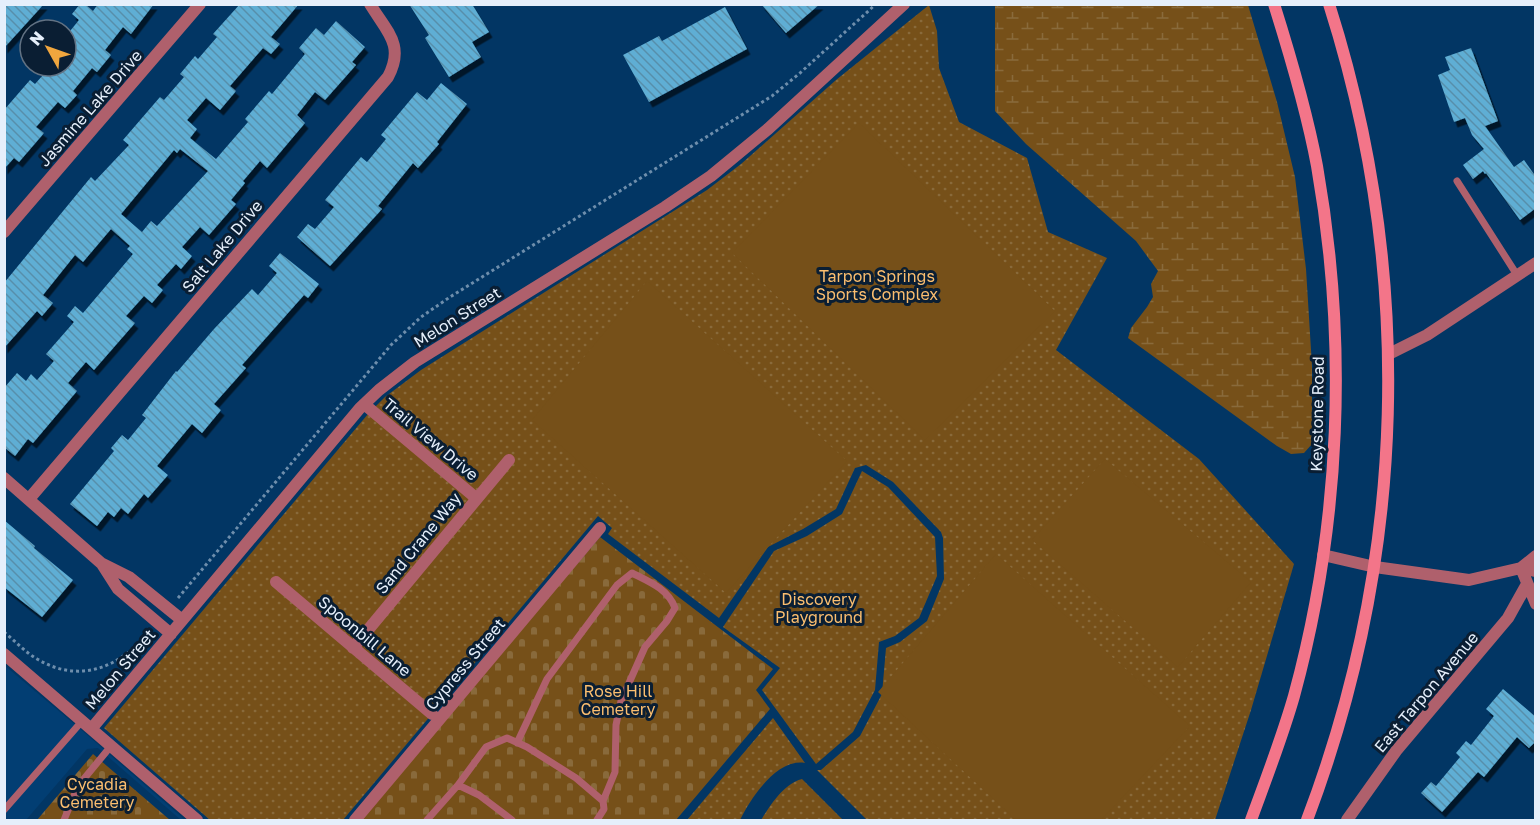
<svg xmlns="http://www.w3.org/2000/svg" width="1540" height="825" viewBox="0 0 1540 825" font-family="'Golos Text',sans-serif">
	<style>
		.built { fill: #023e73 }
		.wetland { fill: url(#wetland-marsh) }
		.cemetery { fill: url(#cemetery-stones) }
		.park { fill: url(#park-dots) }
		.pitch { fill: #765019 }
		.building { fill: url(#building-back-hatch); fill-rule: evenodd; filter: url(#shadow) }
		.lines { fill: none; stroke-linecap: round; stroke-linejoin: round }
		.path { stroke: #6e8eac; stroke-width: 3; stroke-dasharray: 3 3; stroke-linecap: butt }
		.service { stroke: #af606c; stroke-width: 7 }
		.minor { stroke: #af606c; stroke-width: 12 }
		.secondary { stroke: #f37589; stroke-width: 12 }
		.labels { text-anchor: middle; stroke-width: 6; stroke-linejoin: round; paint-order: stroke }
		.street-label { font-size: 16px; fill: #e5effb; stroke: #0a1e33 }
		.park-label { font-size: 16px; fill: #fbbe6f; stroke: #0a1e33 }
	</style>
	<defs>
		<pattern id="wetland-marsh" width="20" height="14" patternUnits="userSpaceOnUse" patternTransform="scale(1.5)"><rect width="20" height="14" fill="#765019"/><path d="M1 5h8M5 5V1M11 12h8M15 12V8" fill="none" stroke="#896a3b"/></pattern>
		<pattern id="cemetery-stones" width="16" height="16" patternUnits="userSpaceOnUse" patternTransform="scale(1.5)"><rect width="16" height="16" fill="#765019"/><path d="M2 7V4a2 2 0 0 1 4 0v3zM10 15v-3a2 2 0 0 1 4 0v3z" fill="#896a3b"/></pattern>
		<pattern id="park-dots" width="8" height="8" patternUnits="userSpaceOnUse" patternTransform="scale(1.5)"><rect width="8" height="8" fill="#765019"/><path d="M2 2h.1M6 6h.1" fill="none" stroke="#896a3b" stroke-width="1.8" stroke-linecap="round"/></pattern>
		<pattern id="building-back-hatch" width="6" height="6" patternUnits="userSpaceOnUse" patternTransform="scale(1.5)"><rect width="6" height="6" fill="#5faed4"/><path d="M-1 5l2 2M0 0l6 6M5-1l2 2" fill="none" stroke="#578fab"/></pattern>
		<filter id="shadow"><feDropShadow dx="3.5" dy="5.5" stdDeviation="0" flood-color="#0009"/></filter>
	</defs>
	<rect width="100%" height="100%" fill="#023664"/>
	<path class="built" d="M4 665 86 734 185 820H181L98 748 87 749 26 820H5Z"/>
	<path class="wetland" d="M995 5H1248L1277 102 1295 177 1306 269 1312 366V444L1304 453 1291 454 1277 446 1128 338 1131 328 1147 307 1153 297 1151 284 1158 271 1136 241 1026 144 995 111Z"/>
	<path class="cemetery" d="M600 537 773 669 756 690 770 709 676 820H358Z
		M93 754 170 820H37Z"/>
	<path class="park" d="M929 5 937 31 939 68 959 122 1027 158 1048 232 1107 258 1056 350 1199 459 1294 564 1251 710 1215 820H867L817 770H821L860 736 882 694 886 648 900 642 927 621 944 579 943 538 941 532 893 482 866 465 855 468 836 509 803 529 768 547 719 618 608 534 612 528 598 516 343 820H210L104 728 368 414 385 397 421 370 707 190 741 164 836 80Z
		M862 471 888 487 935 537 937 576 919 618 895 636 879 642 875 690 853 732 816 764 762 690 780 668 723 627 774 551 807 536 842 514Z
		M773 718 805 763C777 758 750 799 740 820H687Z
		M802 779 843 820H761C770 806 783 784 802 779Z"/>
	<path class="pitch" d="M859 123 1055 311 925 440 732 253Z
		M647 281 847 461 726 593 532 420Z
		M1105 459 1251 582 1178 667 1032 540Z
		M996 554 1190 726 1101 820H1016L878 692Z"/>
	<path class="building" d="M4 4H44L4 48Z
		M80 4H85L93 11 98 4H154L131 34 123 27 105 50 111 55 97 72 92 68 73 91 77 95 65 108 58 102 36 127 44 133 19 162 14 158 4 169V110L30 80 35 84 51 66H66V36L79 20 72 14Z
		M240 4H299L271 37 280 44 271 54 263 48 230 86 236 91 220 110 206 98 187 120 197 129 190 138 216 159 248 122 245 119 269 91 272 94 305 54 299 48 316 28 324 35 336 21 365 47 352 62 356 65 325 100 315 92 297 115 305 123 267 168 260 161 243 181 245 183 231 200 236 204 209 235 200 227 182 247 192 256 181 269 176 264 157 285 163 290 152 303 144 296 126 316 135 323 94 370 86 362 68 383 77 391 33 443 28 439 15 456 4 447V388L17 373 26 381 31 374 37 380 54 361 46 354 74 322 67 316 75 306 83 313 133 254 127 249 130 246 111 229 83 262 75 255 43 295 53 303 42 316 37 311 4 348V283L91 177 95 181 129 145 123 140 160 97 164 100 184 77 180 74 195 56 198 59 217 37 213 34ZM180 149 208 171 157 226 151 221 142 232 121 214 174 150 177 153Z
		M409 4H472L489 32 472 42 481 57 449 77 425 38 429 35Z
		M761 4H820L786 33Z
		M725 7 747 49 649 102 623 55 659 36 662 41Z
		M1471 48 1498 121 1485 126 1514 167 1524 160 1536 177V208L1520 220 1486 173 1485 174 1483 171 1473 179 1463 165 1484 149 1472 135 1465 118 1454 122 1438 75 1450 70 1445 57Z
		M441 83 467 104 437 142 439 144 418 168 413 163 378 206 382 209 330 266 297 237 308 224 315 229 334 207 325 200 361 157 367 162 386 139 381 135 417 92 427 100Z
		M280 253 319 284 308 298 304 295 242 365 246 368 214 404 221 410 202 433 192 424 157 466 168 475 148 498 144 494 128 514 121 508 114 517 108 512 97 526 70 504 114 451 111 448 122 435 128 440 146 418 142 415 176 371 177 372 214 329 252 289 258 295 277 273 269 266Z
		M4 520 35 546 34 548 73 580 42 617 4 587Z
		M1503 689 1536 717V741L1529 748 1517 737 1484 777 1478 772 1442 812 1421 793 1431 782 1436 786 1460 757 1456 753 1466 741 1471 745 1494 716 1486 709Z"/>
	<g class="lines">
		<path class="path" d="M178 598 391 345 421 317 450 297 772 96 800 73 876 4
			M4 632C15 641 25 652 37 659 79 684 119 668 148 633"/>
		<path class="service" d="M1457 181 1517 275
			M517 743 547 679 617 585 632 573C650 582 668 589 675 608L667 621 645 647 621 701 616 725 615 772 603 801
			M458 785 486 747 507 738 527 747 576 778 603 801 604 809 597 820
			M4 810 83 720
			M64 820 78 786 111 746
			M427 820 458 785 479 795 512 820"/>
		<path class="minor" d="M4 232 200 4
			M1389 354 1427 335 1536 263
			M364 404 476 498
			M4 478 101 563 129 577 182 620
			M29 499 388 77C405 45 387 32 370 4
			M1323 555 1375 567 1469 580 1521 568 1536 604
			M102 564 118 589 171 634
			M1521 568 1536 556
			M1521 568 1536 571
			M276 582 432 714
			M353 648 509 460
			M4 654 197 820
			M92 728 360 408 379 390 415 362 665 207 711 176 768 129 904 4
			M355 820 600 528
			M1347 820 1396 751 1508 618 1527 584"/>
		<path class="secondary" d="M1251 820C1266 779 1282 738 1294 696 1341 524 1348 342 1317 166 1307 112 1291 58 1274 4
			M1307 820C1407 556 1415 274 1329 4"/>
	</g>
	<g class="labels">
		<g class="street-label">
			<text transform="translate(90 108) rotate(-49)" y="6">Jasmine Lake Drive</text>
			<text transform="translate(222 246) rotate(-50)" y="6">Salt Lake Drive</text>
			<text transform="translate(457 317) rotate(-32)" y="6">Melon Street</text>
			<text transform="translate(1317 414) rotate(-89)" y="6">Keystone Road</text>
			<text transform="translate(431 439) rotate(40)" y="6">Trail View Drive</text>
			<text transform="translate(418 543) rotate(-51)" y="6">Sand Crane Way</text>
			<text transform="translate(365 636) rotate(40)" y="6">Spoonbill Lane</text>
			<text transform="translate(465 664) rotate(-50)" y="6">Cypress Street</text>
			<text transform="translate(120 669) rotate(-50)" y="6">Melon Street</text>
			<text transform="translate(1426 692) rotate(-50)" y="6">East Tarpon Avenue</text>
		</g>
		<g class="park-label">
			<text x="877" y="282">Tarpon Springs<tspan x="877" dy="18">Sports Complex</tspan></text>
			<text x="819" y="605">Discovery<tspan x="819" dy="18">Playground</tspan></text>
			<text x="618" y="697">Rose Hill<tspan x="618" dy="18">Cemetery</tspan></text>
			<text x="97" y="790">Cycadia<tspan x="97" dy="18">Cemetery</tspan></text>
		</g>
	</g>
	<rect width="1540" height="825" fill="none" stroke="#e5effb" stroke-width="12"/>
	<g transform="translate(48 48) rotate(310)"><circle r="28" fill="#0a1e33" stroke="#627283" stroke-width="1.5"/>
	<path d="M0-4.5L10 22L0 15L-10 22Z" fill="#f0a63e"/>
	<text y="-9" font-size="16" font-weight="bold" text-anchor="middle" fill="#e5effb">N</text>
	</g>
</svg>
